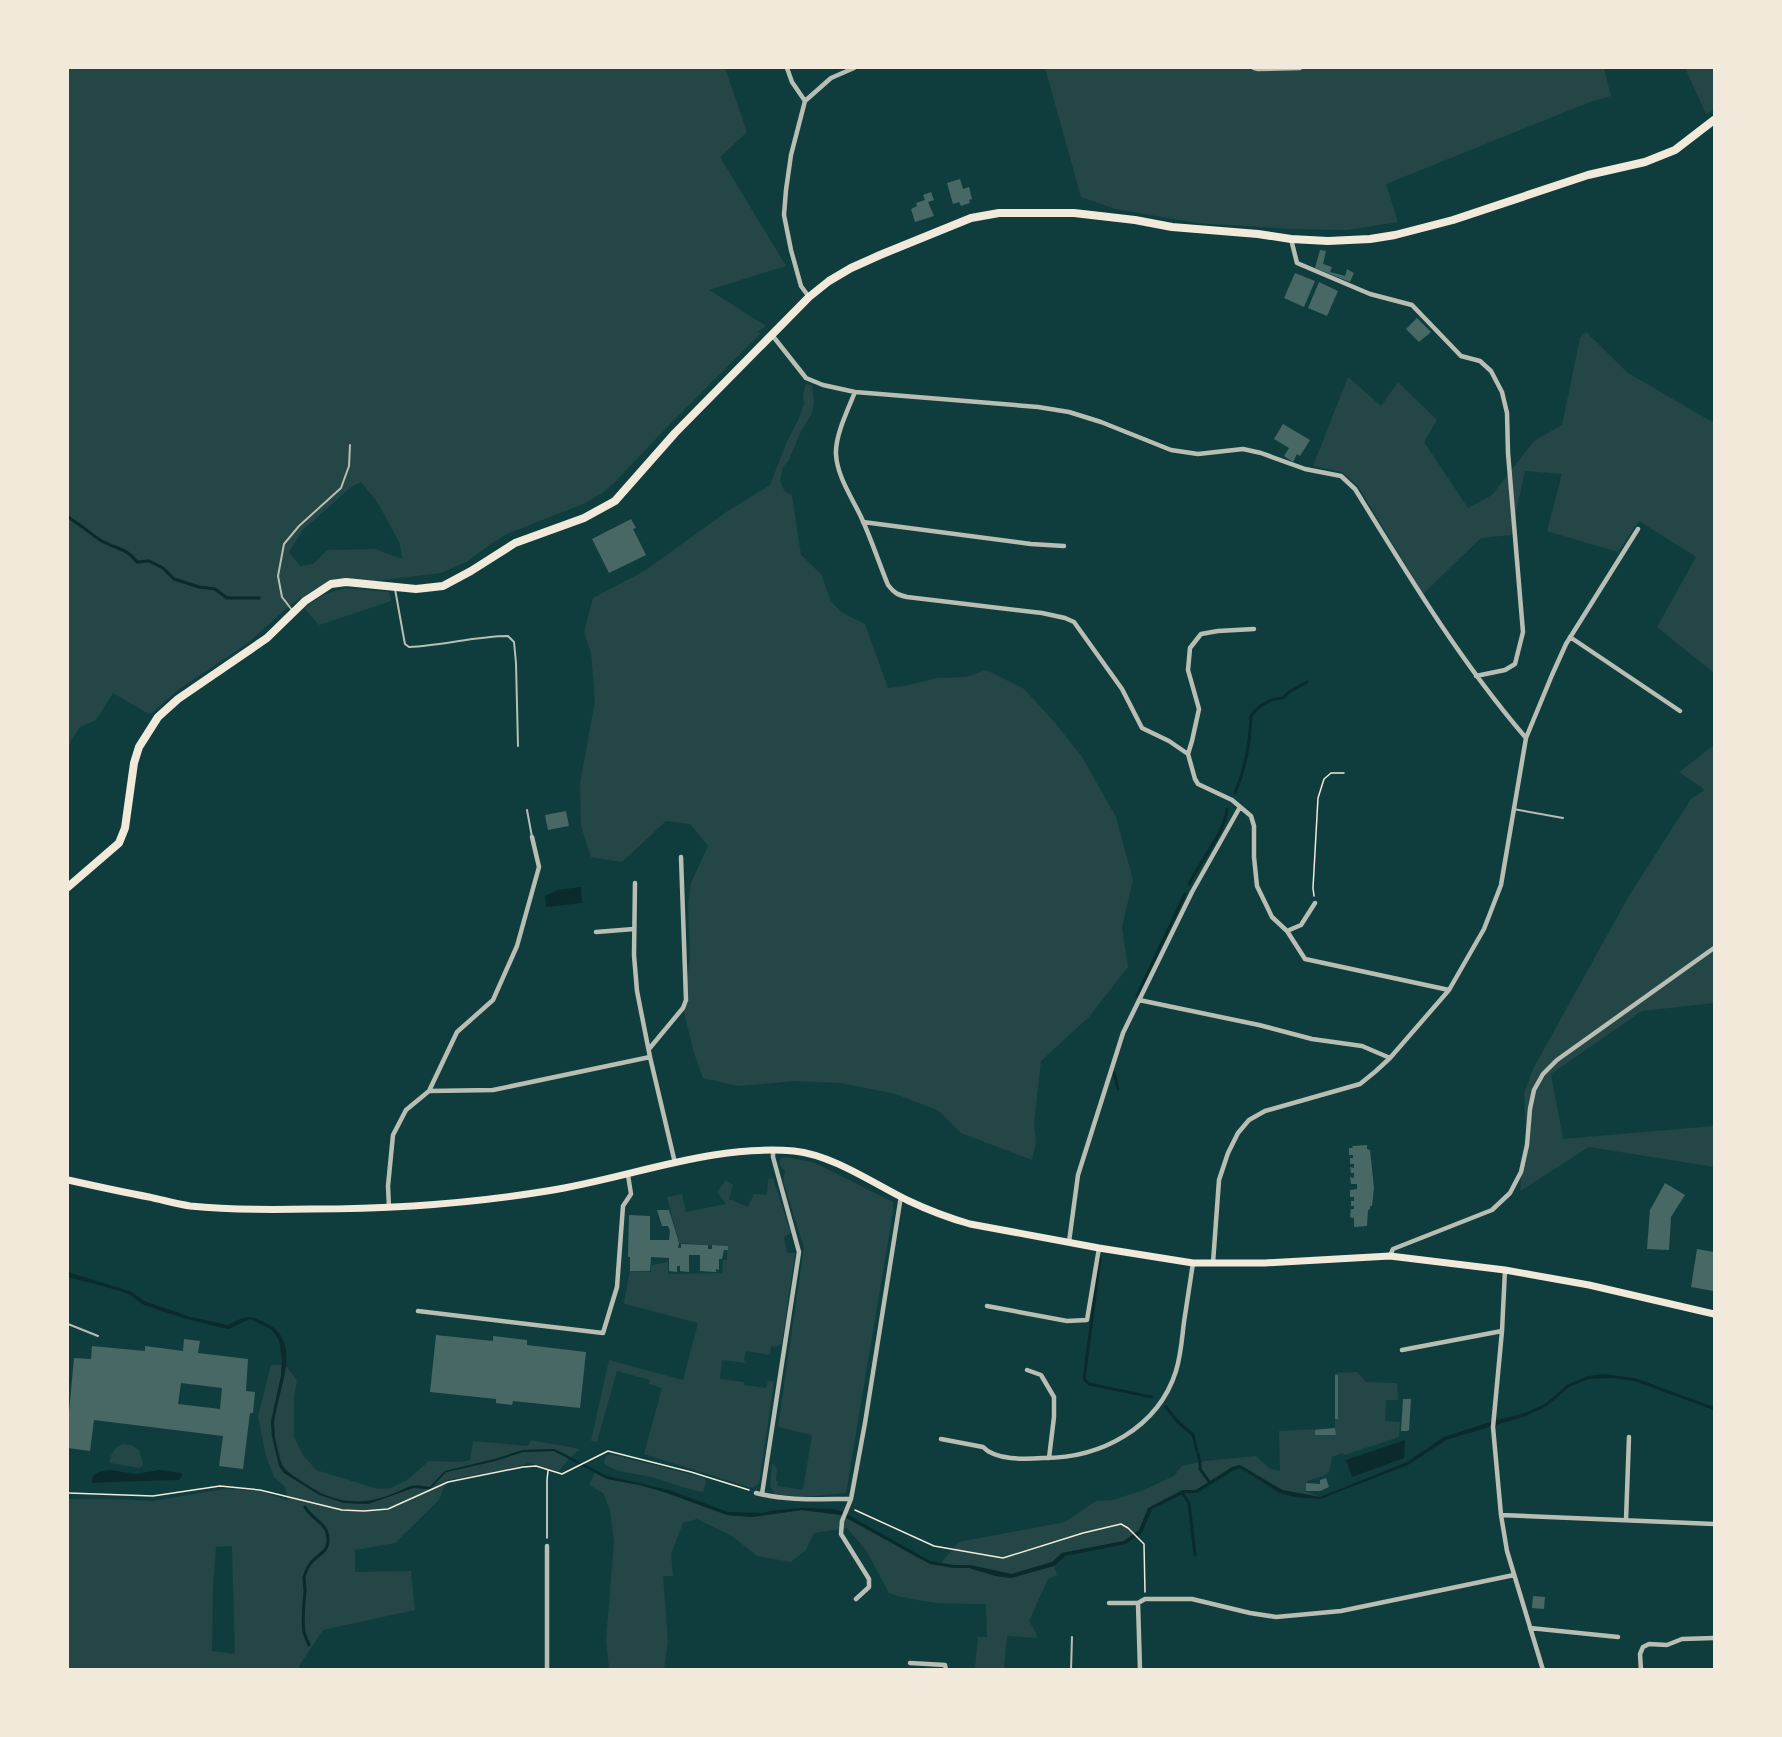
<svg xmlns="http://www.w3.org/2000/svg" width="1782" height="1737" viewBox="0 0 1782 1737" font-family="'DejaVu Sans',sans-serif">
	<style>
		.green { fill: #244646; fill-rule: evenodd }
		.water { fill: #0a2a2b }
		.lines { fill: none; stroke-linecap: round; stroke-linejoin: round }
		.stream { stroke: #0a2a2b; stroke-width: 3 }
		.building { fill: #486865; fill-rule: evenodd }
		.path { stroke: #f1e9da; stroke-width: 1.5 }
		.service { stroke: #b8beb3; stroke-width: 2 }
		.minor { stroke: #b8beb3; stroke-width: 4.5 }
		.secondary { stroke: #f1e9da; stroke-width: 7 }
		.primary { stroke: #f1e9da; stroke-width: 8 }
	</style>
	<rect width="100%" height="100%" fill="#0f3d3e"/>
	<path class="green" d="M68 68H725L747 132 720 157 786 266 709 290 766 326 757 332 761 333 671 423 614 483 601 494 583 504 507 534 492 543 468 561 441 573 317 588 289 606 248 643 179 689 152 713H147L113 693 96 720 80 727 70 742 68 752ZM361 482 378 503 400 544 402 559 375 549 327 550 313 564 300 566 289 552 303 530 351 487Z
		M1045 68H1604L1611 96 1590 102 1386 184 1398 222 1347 230 1292 229 1197 223 1115 209 1081 197Z
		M1685 68H1714V110L1706 114Z
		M1586 332 1628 373 1714 423V673L1657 627 1696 557 1639 521 1618 552 1547 531 1562 474 1525 471 1511 535 1481 538 1423 594 1358 486 1342 472 1313 466 1348 377 1381 406 1398 382 1437 420 1424 442 1468 508 1492 495 1534 441 1562 425 1580 338Z
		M806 384 812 385 814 403 812 413 801 431 789 460 783 467 780 481 785 492 792 495 801 555 821 574 831 601 841 612 865 624 888 688 904 686 938 678 966 677 986 670 1024 689 1056 724 1082 757 1116 817 1133 880 1122 927 1128 967 1089 1017 1041 1061 1034 1124 1036 1142 1032 1160 961 1133 939 1111 896 1094 840 1083 795 1081 738 1086 703 1078 694 1053 683 1008 690 957 688 905 691 883 708 846 690 824 666 821 622 862 591 857 581 826 580 783 595 701 591 653 584 632 593 598 646 570 726 512 770 485 786 444 799 418 804 404 803 394Z
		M345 588 389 592 391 601 319 625 304 608 323 595Z
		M1714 745V1003L1642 1011 1551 1074 1563 1139 1714 1126V1167L1589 1147 1520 1191 1526 1133 1524 1093 1533 1069 1630 894 1691 799 1705 790 1679 772Z
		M786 1157 815 1163 893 1202V1211L846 1493 805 1497 775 1494 770 1486 772 1463 777 1469 776 1481H778L777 1486 803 1490 812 1435 778 1427 804 1247 783 1181 785 1171C780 1166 778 1164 781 1158Z
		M773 1178 791 1233 784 1237 787 1253H795L782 1343 776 1347 771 1346 770 1355 746 1351 744 1360 746 1363 722 1360 720 1379 744 1382V1385L766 1388 768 1381 774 1382 759 1484 752 1488 644 1454 662 1388 649 1384 650 1380 617 1371 597 1442 591 1441 609 1360 683 1380 698 1323 625 1304 624 1302 630 1271 651 1272V1265L668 1262V1274L722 1273 723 1260H727V1246L679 1243 667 1197 682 1194 686 1212 726 1204 717 1192 726 1180 733 1185 729 1199 748 1207 754 1194 767 1195 768 1179Z
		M271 1365H282L281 1376 271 1422 272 1436 284 1473 319 1495 344 1503 368 1504 413 1488 430 1489 446 1472 495 1461 523 1452 554 1451 569 1459 559 1471 528 1463 512 1469 447 1480 439 1500 395 1543 355 1550V1572L411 1571 415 1610 323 1630 299 1666V1669L68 1670V1499H113L152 1501 224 1489 260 1491 288 1501 285 1487 274 1477 266 1456 258 1416ZM232 1546 235 1653 234 1654 212 1651 213 1587 216 1547Z
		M286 1366 297 1380 294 1397V1437L303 1455 316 1470 378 1489 391 1488 407 1480 429 1461 461 1462 470 1460 473 1441 528 1446 531 1440 580 1449 571 1457 554 1449 523 1450 495 1459 445 1471 430 1487 412 1486 390 1495 369 1502 344 1501 320 1493 288 1472 282 1465 275 1437 274 1423Z
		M1357 1372 1366 1382 1397 1383 1398 1400H1386L1385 1421 1400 1422 1399 1437 1344 1455 1342 1453 1332 1457 1329 1472 1323 1476 1307 1481 1306 1491 1320 1497 1282 1490 1239 1465 1196 1490H1183L1149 1508 1139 1530 1124 1541 1062 1553 1052 1562 1012 1574 941 1563 959 1542 1065 1522 1096 1501 1113 1500 1144 1490 1174 1476 1182 1466 1205 1461 1256 1456 1270 1469 1280 1471 1279 1431 1335 1428V1373Z
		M123 1444 131 1445 139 1450 143 1465 140 1468 110 1463C110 1454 115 1446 123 1444Z
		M610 1454 705 1478 706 1482 703 1492C685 1489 669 1482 651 1477 636 1473 617 1474 604 1463L605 1457Z
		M595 1473 607 1479 640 1485 667 1493 727 1515 752 1517 802 1510 841 1515 930 1564 955 1568H969L996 1576 1011 1578 1054 1566 1057 1575 1048 1579 1029 1621 1036 1633 1037 1638 1007 1636 1004 1669H975L978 1637H987L986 1604C954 1604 920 1604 889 1593L866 1550 847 1528 814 1533 806 1550 791 1562 757 1556 732 1536 697 1519 683 1523 671 1554 673 1576H663L668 1641 664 1669H609L606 1640 614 1542 610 1510 603 1493 589 1485Z"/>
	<path class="water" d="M581 887 582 903 546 907 545 896 558 890Z
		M68 1272 132 1292 144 1301 191 1317 228 1325C245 1316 249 1314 266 1323 306 1343 275 1393 274 1424 274 1436 277 1454 282 1465 287 1474 310 1487 319 1492 341 1504 367 1504 390 1495 397 1493 404 1488 411 1486 417 1485 424 1486 430 1487L445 1471 495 1459 523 1450 554 1449 607 1476 669 1490 728 1512 763 1513 770 1511 802 1508 834 1509 843 1512 930 1561 953 1565H970L1012 1574 1052 1562 1062 1553 1124 1541 1139 1530 1148 1508 1183 1490H1196L1232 1467 1240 1465 1282 1490 1320 1497 1407 1462 1444 1437 1490 1422 1525 1413 1545 1404 1567 1385 1588 1376 1603 1374 1635 1378 1714 1407V1410L1634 1381 1612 1378 1589 1379 1569 1387 1547 1406 1526 1416 1446 1440 1408 1465 1320 1499 1295 1497 1280 1493 1240 1468 1234 1470 1197 1493H1185L1152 1509 1142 1533 1125 1544 1065 1556 1054 1566 1011 1578 996 1576 969 1568H955L930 1564 841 1515 802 1510 752 1517 727 1515 667 1493 640 1485 607 1479 554 1451 523 1452 495 1461 446 1472 430 1489 413 1488 368 1504 344 1503 320 1495 284 1473 279 1466 272 1436 271 1422 281 1376 282 1360 279 1340 272 1330 250 1319 229 1329 223 1328 183 1318 144 1305 130 1295 117 1290 68 1277Z
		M1405 1440 1404 1458 1352 1477 1346 1460Z
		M110 1470 136 1474 159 1470 181 1473 182 1476 179 1480C150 1481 122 1481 93 1483L92 1482C92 1472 101 1471 110 1470Z"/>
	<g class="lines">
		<path class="stream" d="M68 517C79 524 89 532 100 540 115 549 126 547 137 562L149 561 163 568 174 579 199 587 215 589 227 598H259
			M1235 793C1245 770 1250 741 1251 716 1258 706 1270 698 1283 698L1289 692 1307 682
			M1189 884C1200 861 1225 833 1227 809
			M1137 996 1185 894
			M1114 1073 1118 1089
			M1100 1258 1084 1379 1089 1384 1152 1397
			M1166 1407 1177 1421 1193 1435 1197 1451
			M1198 1454 1200 1462V1469L1210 1483
			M1182 1492 1189 1503 1195 1555
			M305 1507C311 1519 328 1523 328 1539 329 1553 316 1555 310 1564 308 1567 305 1573 304 1577 304 1581 305 1586 305 1591 304 1603 302 1619 304 1632 305 1637 308 1641 309 1645"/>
	</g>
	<path class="building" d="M960 179 963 189 969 187 972 199 969 200 970 203 961 206 959 202 953 204 947 183Z
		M931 192 934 200 928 202 934 216 915 222 911 209 917 206 916 203 925 200 923 195Z
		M1320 250 1326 251 1323 264 1332 267 1330 272 1345 276 1347 269 1354 273 1350 282 1315 268Z
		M1295 273 1315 281 1304 307 1284 298Z
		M1319 282 1338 291 1327 316 1308 308Z
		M1417 318 1431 332 1419 342 1406 329Z
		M1283 424 1310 440 1300 456 1297 454 1293 462 1284 456 1289 448 1274 439Z
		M631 519 636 528 633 529 646 555 609 573 592 539Z
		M566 811 569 826 548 830 545 815Z
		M1367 1145V1149L1370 1150 1374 1188 1372 1206H1370V1209L1368 1210 1367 1226 1354 1227V1218L1350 1217 1351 1209H1354V1206H1351V1201H1354V1197H1350V1190L1357 1189V1184H1351L1350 1177 1354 1178V1173H1351L1350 1167 1354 1168V1164H1350V1158H1353V1155H1349V1148H1353L1352 1146Z
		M1665 1183 1685 1195 1671 1217 1669 1250 1647 1249 1650 1210Z
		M657 1210H669L679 1243 678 1248H681V1244L708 1245V1249H712V1245L728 1246V1250H724L722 1259H719V1270L716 1269V1272L700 1271V1255H689V1272L680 1271V1266H677V1272L669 1271V1258L651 1257 650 1271H630V1257H628L629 1215 650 1216V1240H669L670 1231 668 1226H662Z
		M1697 1249 1714 1252 1713 1291 1691 1287Z
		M436 1335 493 1341V1336L527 1340V1345L586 1352 580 1408 513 1401 512 1405 496 1403V1399L430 1392Z
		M184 1339 200 1341 198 1353 248 1359 246 1391 255 1392 253 1413H250L243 1469 219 1466 223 1436 94 1420 90 1451 68 1448V1422L74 1358 91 1359 92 1346 145 1351V1346L183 1351ZM181 1383 222 1388 220 1409 178 1404Z
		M1335 1375H1338V1419H1335Z
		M1403 1399H1411L1409 1430 1407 1431H1401Z
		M1335 1428 1336 1435H1315V1430Z
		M1326 1478 1329 1487 1320 1491H1306V1483L1320 1484V1480Z
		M1533 1596 1545 1597 1544 1609 1532 1608Z"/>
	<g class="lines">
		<path class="path" d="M1314 896 1313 888 1318 798 1324 779 1331 773H1344
			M68 1493 153 1496 220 1486 260 1490 342 1510 364 1511 388 1509 448 1482 523 1467 536 1466 562 1474 608 1451 691 1472 749 1490
			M855 1510 934 1546 1003 1558 1083 1533 1121 1524 1128 1528 1144 1544 1145 1592
			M547 1538V1480L548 1471"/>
		<path class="service" d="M395 589 404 639 405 644 409 647C442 646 475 636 508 636L514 642 516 663 518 746
			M292 610 282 597 278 576 284 544 299 526 341 488 349 466 350 445
			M1513 809 1563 818
			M527 810 532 837
			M68 1324 98 1336
			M1071 1670 1072 1637"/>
		<path class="minor" d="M787 68 792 82 805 101
			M1254 68 1258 69 1300 68
			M1291 239 1297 263 1370 294 1412 305 1461 356 1480 361 1491 371 1502 392 1507 413 1508 453 1523 632 1515 664 1505 670 1476 676
			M809 297 801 286 791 250 784 215 786 190 791 155 805 101 831 78 854 68
			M772 335 806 378 823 385 855 392 1038 407 1069 412 1101 422 1171 450 1198 454 1243 449 1261 453 1305 469 1341 476 1355 489C1408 575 1460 661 1526 738
			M855 392C848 409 835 436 836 454 837 477 853 499 862 519 872 541 879 563 888 585 894 593 898 595 907 597L1042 613 1065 618 1074 622 1122 689 1142 728 1169 741 1188 754 1195 779 1198 784 1232 800 1251 816 1254 826V857L1257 886 1272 917 1287 931 1305 959 1449 990
			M863 522 1031 544 1064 546
			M1570 637 1680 711
			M1188 754 1192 741 1199 709 1188 670 1190 648 1201 634 1218 631 1254 629
			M635 883 634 955 637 991 650 1057
			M1287 931 1301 925 1315 903
			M596 932 634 929
			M1139 1000 1259 1025 1312 1039 1362 1046 1390 1058
			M649 1049 683 1008 686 1000 681 857
			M429 1091 493 1090 650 1057 675 1163
			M389 1208 388 1186 393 1135 406 1110 429 1091 457 1032 493 1000 517 946 539 867 532 837
			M1069 1242 1078 1175 1123 1033 1192 892 1240 807
			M1390 1256 1393 1249 1492 1210 1510 1193 1521 1172 1527 1145 1530 1109 1534 1090 1543 1074 1557 1060 1714 948
			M1213 1263 1219 1180 1228 1153 1238 1133 1249 1120 1265 1111 1360 1084 1376 1071 1390 1058 1449 990 1484 929 1501 885 1526 738 1552 675 1566 644 1638 529
			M1505 1270 1502 1331 1493 1427 1501 1515 1507 1551 1543 1670
			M987 1306 1067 1321 1087 1320 1099 1248
			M418 1311 603 1333 617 1287 623 1206 631 1194 628 1175
			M1402 1350 1502 1331
			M1027 1370 1041 1375 1054 1397V1417L1049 1458
			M941 1439 983 1447C996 1461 1026 1459 1044 1458 1101 1458 1158 1428 1176 1371 1181 1355 1182 1338 1184 1322 1187 1302 1190 1282 1193 1263
			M756 1493C787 1501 819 1499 851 1499
			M762 1494 799 1252 773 1157V1150
			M1501 1515 1714 1524
			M1626 1520 1629 1437
			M547 1546V1670
			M856 1599 869 1587V1579L841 1534 842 1521 851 1499 865 1423 901 1196
			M1109 1603H1138L1145 1599H1192L1250 1613 1276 1617 1341 1611 1514 1575
			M1138 1603 1140 1670
			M1530 1628 1618 1637
			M910 1663 945 1665 946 1670
			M1641 1670 1640 1654 1643 1647 1649 1644 1667 1645 1682 1639 1714 1638"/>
		<path class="secondary" d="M68 1180C95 1186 122 1192 149 1197 163 1200 177 1204 190 1206 231 1210 271 1210 311 1209 392 1209 467 1204 547 1191 630 1178 710 1144 794 1151 833 1155 874 1184 909 1201 928 1210 949 1218 970 1224L1099 1248 1193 1263H1265L1390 1256 1505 1270 1589 1285 1714 1314"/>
		<path class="primary" d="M68 887 119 843 125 828 134 763 139 747 158 717 178 699 267 638 305 601 331 584 346 582 416 589 443 586 471 571 515 543 584 518 615 501 675 433 809 297 829 281 851 268 880 255 971 218 999 213H1074L1135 220 1172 227 1258 234 1291 239 1328 241 1370 239 1395 235 1453 220 1588 175 1645 162 1675 150 1714 120"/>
	</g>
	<rect width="1782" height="1737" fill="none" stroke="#f1e9da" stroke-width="138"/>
</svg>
